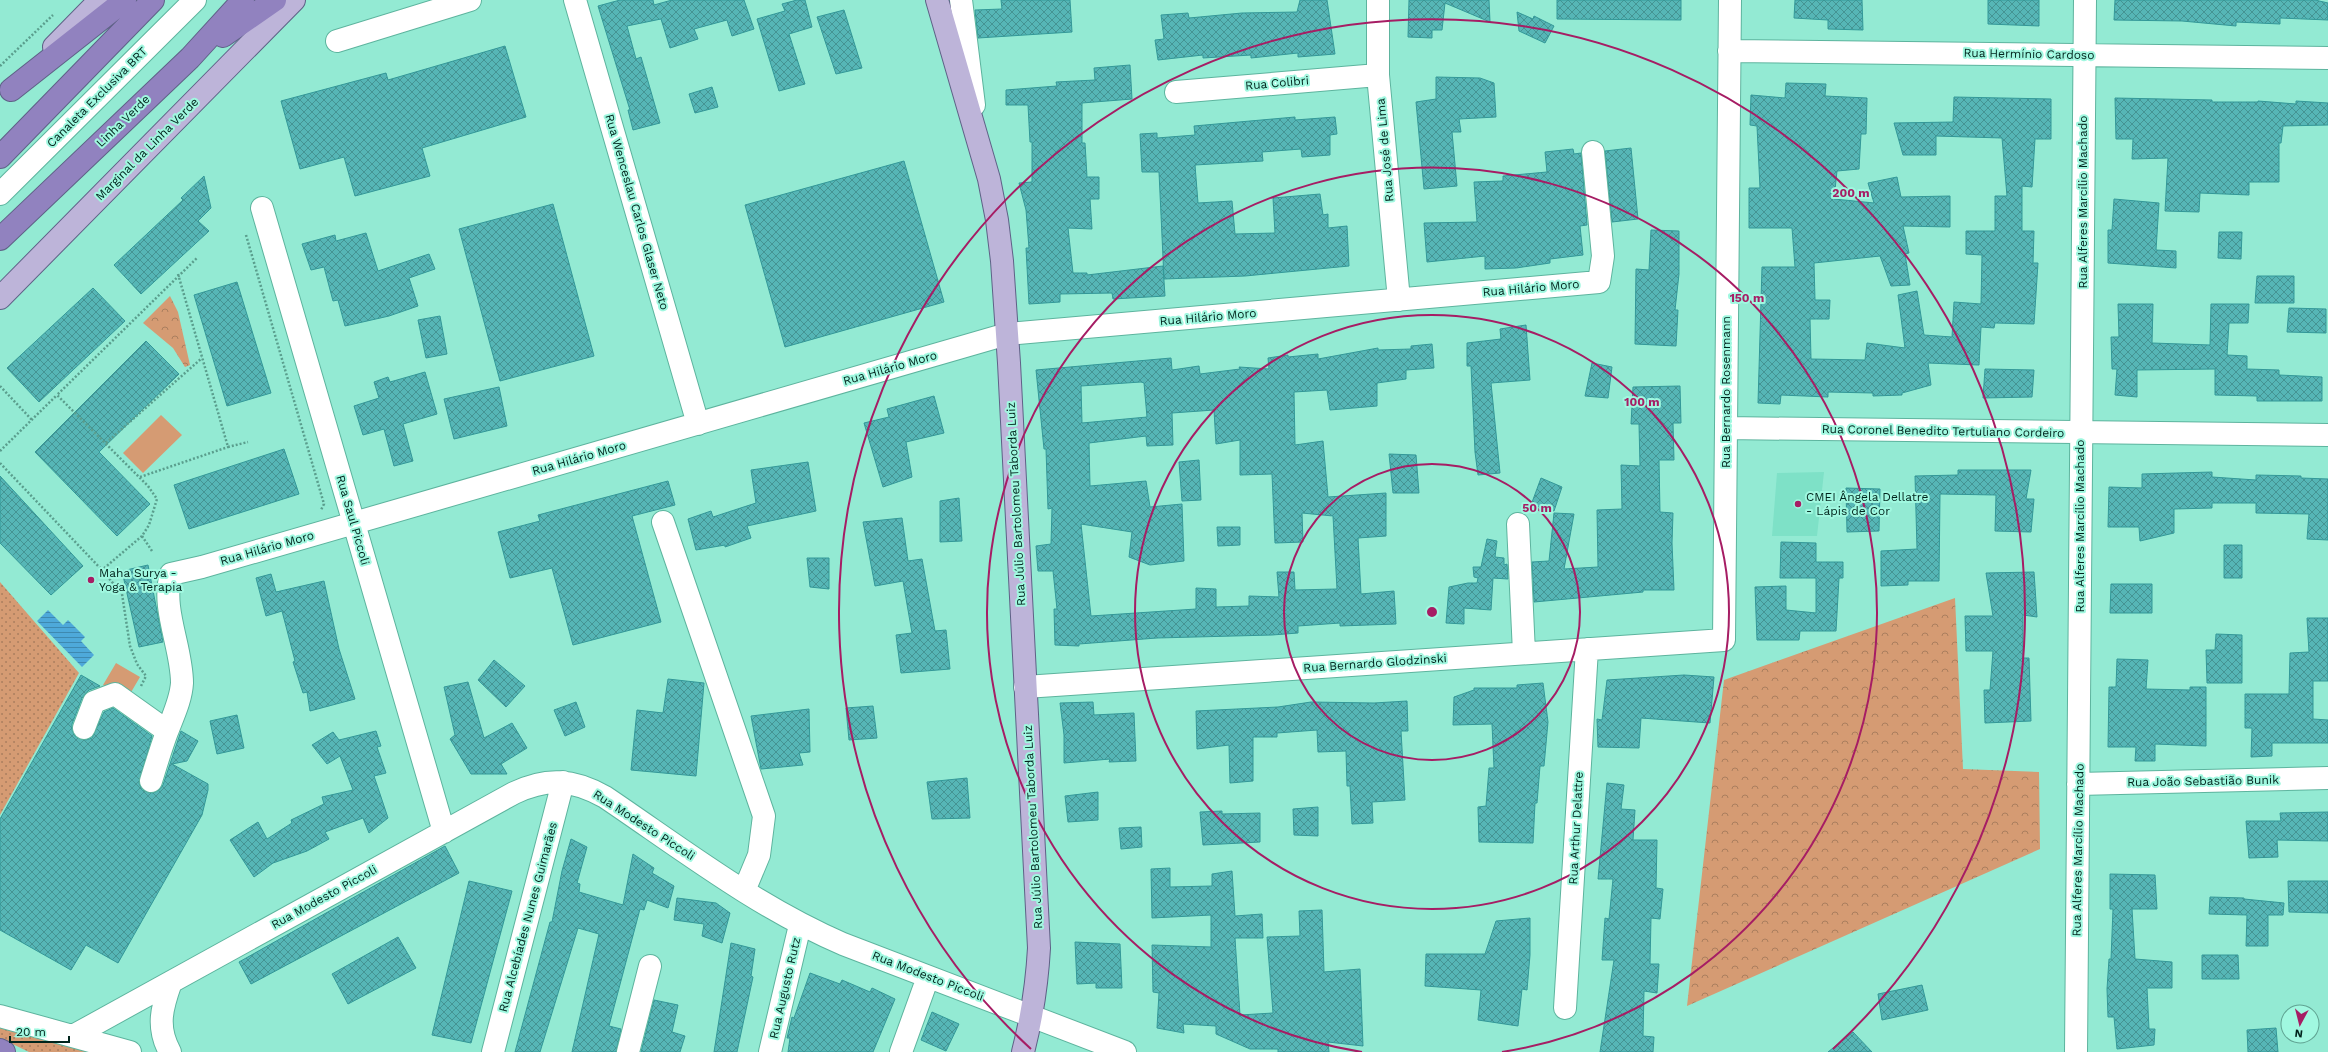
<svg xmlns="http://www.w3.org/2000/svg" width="2328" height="1052" viewBox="0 0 2328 1052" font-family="'Work Sans',sans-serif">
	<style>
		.built { fill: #7ee1c7 }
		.grass { fill: url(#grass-dots) }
		.forest { fill: url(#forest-crowns) }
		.pitch { fill: #d59b73 }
		.water { fill: url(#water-rules) }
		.building { fill: url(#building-cross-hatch); stroke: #339898; fill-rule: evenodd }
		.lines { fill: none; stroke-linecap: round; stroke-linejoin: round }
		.minor-casing { stroke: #5db49e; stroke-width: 24 }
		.major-casing { stroke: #5e6186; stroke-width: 24 }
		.highway-casing { stroke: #5e6186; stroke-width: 24 }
		.path { stroke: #5a9e8d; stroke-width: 2.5; stroke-dasharray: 2 2; stroke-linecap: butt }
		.minor { stroke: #fff; stroke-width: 22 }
		.major { stroke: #bdb4d9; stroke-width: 22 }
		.highway { stroke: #9182bf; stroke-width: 22 }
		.ring { fill: none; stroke: #a61d64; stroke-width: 2 }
		.poi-dot { fill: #a61d64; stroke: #a0f8e0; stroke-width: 1.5 }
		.labels { text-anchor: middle; stroke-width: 4; stroke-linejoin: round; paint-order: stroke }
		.street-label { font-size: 12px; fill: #00241c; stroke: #a0f8e0 }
		.poi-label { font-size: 12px; fill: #00241c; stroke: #a0f8e0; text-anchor: start }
		.centre { fill: #a61d64; stroke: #a0f8e0; stroke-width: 2 }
		.ring-label { font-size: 12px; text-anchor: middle; font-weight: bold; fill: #a61d64; stroke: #a0f8e0; stroke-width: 4; stroke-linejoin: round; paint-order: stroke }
	</style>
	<defs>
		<pattern id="grass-dots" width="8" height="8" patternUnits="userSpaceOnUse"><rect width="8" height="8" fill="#d59b73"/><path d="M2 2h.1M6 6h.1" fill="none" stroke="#aa7e5e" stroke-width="1.8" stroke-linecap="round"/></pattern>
		<pattern id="forest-crowns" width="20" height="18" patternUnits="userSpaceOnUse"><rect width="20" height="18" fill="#d59b73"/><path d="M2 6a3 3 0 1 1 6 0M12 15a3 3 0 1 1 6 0" fill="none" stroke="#aa7e5e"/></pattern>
		<pattern id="water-rules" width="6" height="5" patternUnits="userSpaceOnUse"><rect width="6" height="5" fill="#4ea9da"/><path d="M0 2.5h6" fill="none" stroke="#3e89b0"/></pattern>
		<pattern id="building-cross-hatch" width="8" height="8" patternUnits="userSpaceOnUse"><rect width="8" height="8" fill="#56b6b6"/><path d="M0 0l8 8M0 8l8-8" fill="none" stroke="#459493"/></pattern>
	</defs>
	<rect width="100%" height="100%" fill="#93ead3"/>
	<path class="built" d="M1824 472 1817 536H1772L1777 473Z"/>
	<path class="grass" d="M0 582 79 673 0 815Z
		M0 1027 96 1052H29L0 1038Z"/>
	<path class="forest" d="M170 296 178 312 190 365 185 367 173 348 143 323Z
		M1955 598 1963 769 2039 772 2040 849 1687 1006 1724 680Z"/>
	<path class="pitch" d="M161 415 182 435 143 473 123 453Z
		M116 663 140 677 127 699 103 685Z"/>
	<path class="water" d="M48 610 63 625 68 620 85 637 81 641 94 655 82 667 37 621Z"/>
	<path class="building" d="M620 0H653L654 5 672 0H744L754 29 732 36 727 20 694 29 698 39 670 48 661 19 627 26 636 59 641 57 660 123 633 130 628 110H630L598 6Z
		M797 0H805L812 27 789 34 805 84 779 91 757 19 785 11 782 4Z
		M1001 0H1070L1072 32 978 38 975 10 1002 9Z
		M1300 0H1327L1335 54 1298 57V53L1251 58V55L1203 58V55L1158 60 1155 40 1164 39 1161 15 1188 13 1189 18 1242 13 1297 12Z
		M1409 0H1489L1490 22 1445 3 1442 30H1432V38L1408 37Z
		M1557 0H1681V20L1557 19Z
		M1795 0H1862L1863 30 1828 29V20L1794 18Z
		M1988 0H2039V26L1988 24Z
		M2115 0H2315L2328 3V20L2280 18V24L2236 22V26L2182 21 2114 20Z
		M844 10 862 68 836 74 817 17Z
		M1517 12 1533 19 1534 16 1554 26 1545 43 1519 31Z
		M505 46 526 117 422 148 430 176 355 196 344 157 300 169 281 101 386 73 388 80Z
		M1130 65 1132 99 1082 103V143H1085L1087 177H1099V199H1090L1092 229 1068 228 1073 273H1087V275L1163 266 1165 296 1113 299 1112 293 1060 294V302L1029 304 1026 248H1029L1026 210 1019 183 1032 182V142H1030L1028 105H1006V90L1057 86 1056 82 1095 80 1094 68Z
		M1436 77 1480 78 1494 83 1496 117 1459 119 1461 132H1452L1457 186 1424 189 1416 102 1436 99Z
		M1786 83 1826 84 1825 96 1867 98 1866 134H1861L1859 169 1837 171 1834 199 1874 203 1868 183 1897 177 1901 197 1950 196V227L1903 226 1909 253 1905 254 1910 285 1891 286 1880 256 1814 263 1815 300H1830L1829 319H1810L1811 359 1865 360 1867 343 1905 348 1898 295 1917 291 1924 335 1952 337 1954 302 1981 304 1982 255 1966 254V231H1995V196H2007L2002 138 1936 136V155H1903L1894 123 1953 122 1954 97 2051 99V139H2035L2032 187 2022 186V231H2034L2033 263H2038L2034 324 1995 323 1994 328 1981 327 1979 365 1928 363 1931 385 1902 393V395L1873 396V393L1828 392V397L1781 395 1780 404 1758 403 1762 267H1795L1792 228H1749V188H1760L1757 126 1750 125 1751 95 1785 98Z
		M712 87 718 107 695 113 689 94Z
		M2115 98 2212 100V102H2258V101L2296 104V101L2328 103V125L2283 126 2281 143H2279V182H2249V195L2200 193 2199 212 2165 211 2168 158 2132 159 2133 139H2116Z
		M1295 117V120L1335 117 1337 134 1330 135V155L1302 157 1301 149 1262 152 1263 161 1195 165 1198 203 1232 201 1235 234 1275 233 1273 198 1320 194 1323 215 1328 214V228L1347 226 1349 266 1245 276 1164 279 1159 172H1142L1140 134 1157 133V138L1195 135 1194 126Z
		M1631 148 1638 219 1612 222 1605 151Z
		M1573 149 1574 154 1581 153 1587 225 1580 226 1583 255 1550 259V263L1516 268 1485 269V256L1427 262 1424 223 1477 222 1474 182 1503 181V176L1547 172 1545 152Z
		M904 161 944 302 785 347 745 205Z
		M204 176 211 208 198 221 209 231 141 294 114 265 183 200 181 198Z
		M2114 199 2159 203 2156 250 2176 251V268L2108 263V230H2112Z
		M553 204 594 356 500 381 459 229Z
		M1651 230 1679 231V274L1675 310H1678L1676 346 1635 344 1636 269 1649 270Z
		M2219 232H2242L2241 259 2218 258Z
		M366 233 378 271 429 254 435 269 409 278 418 306 389 316 345 326 338 300 333 301 324 267 311 270 302 244 335 235 336 241Z
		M2257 276H2294V303H2255Z
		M237 282 271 393 227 406 194 295Z
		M93 288 125 321 39 402 7 368Z
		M2118 304H2153L2152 343 2210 345 2211 304H2249L2248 323H2229L2227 355 2247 356V369L2279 370V375L2322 377V401H2257V396L2215 395V369L2137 370V397L2115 395 2117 369H2112L2111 337H2119Z
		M2289 308 2326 309V333L2287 332Z
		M440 316 447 354 426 358 418 320Z
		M1526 325 1530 380 1491 383 1500 473 1478 475 1475 452 1471 366H1467V343L1501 339 1500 329Z
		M146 341 179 374 99 452 150 504 117 536 35 452Z
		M1432 344 1434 368 1406 370V379L1377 383V406L1330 410 1327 390 1294 392 1295 445 1323 441 1328 497 1386 493V536L1358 538 1361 594 1394 591 1396 624 1340 626V623L1298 626V633L1272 635 1157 638 1079 644V646L1055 645 1054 609H1057L1053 571H1038L1036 546 1051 544 1052 508 1048 509 1046 449H1044L1036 370 1171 358 1172 370 1199 366 1200 374 1240 369 1239 367 1269 369 1268 358 1288 355V357L1318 354V359L1378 348V350L1411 349V346ZM1141 382 1144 383 1147 417 1082 423 1081 386ZM1214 410 1216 444 1240 440V475L1272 474 1275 543 1303 542 1302 513 1333 516 1337 589 1295 590 1294 572H1277L1279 597 1249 596V606L1216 607V589L1196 588V609L1091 616 1081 524 1132 532 1129 557 1150 565 1184 561 1182 504 1150 507 1146 481 1090 486 1089 443 1146 436 1147 446 1173 445 1172 413Z
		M1592 363 1612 367 1608 398 1585 396Z
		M1985 369 2034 370 2032 397 1983 398Z
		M425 372 437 414 403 424 413 461 394 466 384 429 363 435 354 406 379 398 374 382 388 377 390 382Z
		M1680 386 1681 423H1673L1674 460H1659L1660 512 1673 513 1672 543 1674 590H1643V592L1534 602 1532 562 1549 561 1554 513 1574 514 1564 569 1598 567 1597 510 1622 509 1621 465 1640 466 1639 424H1631L1633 387Z
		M499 387 507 426 454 439 444 399Z
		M934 396 944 433 906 442 912 477 883 487 864 423 889 417 887 409Z
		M284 449 299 494 189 529 174 485Z
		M1389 454 1416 455 1419 493H1393Z
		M1199 460 1201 500 1182 501 1179 462Z
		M808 462 816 511 747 526 751 538 725 547V545L696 550 688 519 711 511 713 517 756 503 751 470Z
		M1958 470H2031L2026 499H2034L2031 532 1995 531 1996 495 1940 494 1939 581H1908V585L1881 586V551L1917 549 1915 476 1958 475Z
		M2212 472V477L2256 480V475L2301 476V478L2328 479V540L2307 539 2309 514 2256 513V503H2212V508L2174 509V533L2140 541 2139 527H2108L2109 487 2142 488V474Z
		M0 476 83 566 51 595 0 543Z
		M1541 478 1562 487 1554 511 1531 505Z
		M668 481 675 505 632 516 661 622 573 645 552 568 510 578 498 532 540 521 538 515Z
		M1846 488 1880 489 1879 531 1847 532Z
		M959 498 962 541 940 542V501Z
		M902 518 908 561 922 559 935 631 946 630 950 669 901 673 896 635 912 633 903 581 875 586 863 522Z
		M1217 527H1240V545L1218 546Z
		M1487 539 1497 541 1495 557 1504 558V565L1507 564 1508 579 1493 578 1491 610 1464 608V624L1446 623 1449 587 1468 583H1477L1478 578 1474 577 1473 567H1481Z
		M1781 542 1816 543V562H1843V578H1839L1836 631H1800L1799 640H1757L1755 587 1786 586V610L1816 613V578H1780Z
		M2224 545H2242V578H2224Z
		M807 558H829V589L810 587Z
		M148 565 163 642 139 647 122 571Z
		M2034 572 2037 617 2023 615V658H2029L2031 721 1985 723 1984 690H1990L1993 651H1966L1965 616H1993L1986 573Z
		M271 574 276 592 324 581 339 649 355 699 310 711 307 692 303 693 293 662 295 661 282 611 266 616 256 578Z
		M2111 584H2152V613H2110Z
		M2307 618H2328V681H2313V719L2328 720V743H2272V756L2251 757 2252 728H2245V694H2289L2290 653 2309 652Z
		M2216 634 2242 635V683H2207L2206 650H2215Z
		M2117 659 2148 660 2146 689 2190 690V687H2206V746L2155 744V761H2135L2136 747H2108L2109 687H2116Z
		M494 660 525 686 506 707 478 680Z
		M81 675 100 686 89 690 82 698 72 724V730L75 736 86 740 92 738 104 712 113 708 152 736 139 783 142 790 153 793 159 790 163 785 181 731 198 741 187 761 172 764 208 784V790L202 815 118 963 86 945 71 970 0 930V819Z
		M1684 675 1714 677 1710 723 1641 718 1639 748 1598 747 1597 719 1602 720 1607 680Z
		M668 679 704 683 696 776 631 770 637 710 663 713Z
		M468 682 484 738 512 723 527 748 501 764 507 774H471L450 739 455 735 444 687Z
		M1543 683 1548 722 1544 766H1540L1537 803H1535L1533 843 1479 842 1478 807 1486 806 1489 768H1494L1492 724 1453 725 1454 697 1474 690V688H1517V685Z
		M1407 701 1408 731H1401L1405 800 1372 802 1373 823 1352 824 1350 786H1347L1346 751 1318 752 1317 730 1277 733V737H1253V781L1230 783 1229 745 1197 749 1196 711 1278 707 1311 702 1374 703Z
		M576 702 585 727 565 736 554 710Z
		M1093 702 1094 715 1134 713 1136 761 1109 762 1110 759 1064 763V735L1060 703Z
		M873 706 877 738 849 740 846 708Z
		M809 709 810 752 799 753 803 765 761 769 751 716Z
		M237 715 244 748 217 754 210 721Z
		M376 731 381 746 377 747 386 773 374 776 388 818 369 833 363 818 325 832 329 839 307 851 273 863 254 877 230 840 258 822 267 839 292 823 291 820 324 804 322 797 353 790 340 756 327 764 312 745 333 732 339 740Z
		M967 778 970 818 932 819 927 782Z
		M1607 783 1624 785 1621 809 1635 810 1633 840H1657L1656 888 1663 889 1660 919 1651 918 1650 964H1659L1657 993 1644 991 1643 1036 1654 1037 1653 1052H1600L1614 960H1602L1605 918 1609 919 1613 879H1598Z
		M1098 792V820L1068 822 1065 796Z
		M1318 807V836L1294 835 1293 809Z
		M1222 811V814L1260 813V842L1203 845 1200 812Z
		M2328 812V841L2277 840 2278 857 2249 858 2246 821H2281L2280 813Z
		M1141 827 1142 847 1121 849 1119 828Z
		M571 839 587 847 577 883 580 884 579 892 623 905 633 854 654 868 652 873 674 886 668 908 647 900 644 910 640 909 609 1026 621 1029 616 1052H572L599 934 578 928 540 1052H515L550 922H552L562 871Z
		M445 846 459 873 251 984 239 962Z
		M1170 868V887L1212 886V874L1232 871 1235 916 1262 914 1263 938H1235L1240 1015 1273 1013 1267 937 1300 936 1299 911 1322 910 1324 972 1360 969 1363 1046 1328 1042 1329 1052H1278V1049H1250L1216 1034V1026L1183 1024 1184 1033 1157 1028 1159 993 1153 992 1152 945 1211 947V915L1152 918 1151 869Z
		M2110 874 2155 875 2157 909H2132L2135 959 2172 962V988H2147L2149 1029H2155L2154 1045 2117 1049 2114 1017H2108L2107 989 2109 959H2111L2113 909H2110Z
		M469 881 512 891 471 1043 432 1035Z
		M2288 881H2328V913L2289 912Z
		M2210 897 2244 898V899L2284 903 2283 915H2268V946H2246L2247 915 2209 914Z
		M677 898 716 903 730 913 722 943 702 936 704 924 674 920Z
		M1530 918V955L1527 990 1522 989 1518 1026 1478 1020 1481 990 1425 986 1426 954H1485L1496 921Z
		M398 937 416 968 348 1004 332 974Z
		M1075 942 1120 944 1122 988H1096V983L1077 984Z
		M731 943 755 949 751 976 753 977 737 1052H714Z
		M2202 955H2238L2239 979H2202Z
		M810 973 840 984 842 980 870 992 872 988 895 999 873 1052H788L790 1038H787L792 1017 794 1018Z
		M1922 985 1928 1010 1882 1020 1878 994Z
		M654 1000 678 1005 672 1032 685 1036 680 1052H641Z
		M932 1012 959 1024 946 1051 921 1040Z
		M2276 1028 2278 1052H2248L2247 1030Z
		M1853 1032 1872 1052H1828Z"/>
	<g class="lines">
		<g class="minor-casing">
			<path id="minor" d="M575 0 698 424
				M961 0 974 105
				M1378 0V75L1399 300
				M337 41 470 0
				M1729 51 2328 58
				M1176 92 1378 75
				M0 194 195 0
				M262 208 444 832
				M1726 428 2328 435
				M663 522 764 816 759 855 744 891
				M1518 524 1524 653
				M1025 687 1724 640 1730 0
				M84 728 94 702 115 694 167 731
				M151 781C156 765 161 748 167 732 173 716 181 700 182 683 182 647 161 609 171 574L202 567 1007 334 1599 282 1603 256 1593 152
				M2078 784 2328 778
				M1565 1008 1587 649
				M0 1016 130 1052
				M73 1036 514 793C547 777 573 779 605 797 682 849 757 907 843 944L1125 1052
				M170 1052C156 1027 162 1007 171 982
				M493 1052 563 782
				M628 1052 650 966
				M770 1052 800 925
				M901 1052 928 977
				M2076 1052 2085 0"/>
		</g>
		<g class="major-casing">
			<path id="major" d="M937 0 989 179 997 220 1002 261 1009 363 1039 948C1037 984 1032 1017 1023 1052
				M54 47 100 0
				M0 298 294 0"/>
		</g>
		<g class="highway-casing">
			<path id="highway" d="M223 36 275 0
				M11 90 125 0
				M0 157 153 0
				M0 239 190 58 243 0
				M0 1050 4 1052"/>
		</g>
		<path class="path" d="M0 66 53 15
			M246 235 324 504 321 510
			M178 274 228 447 248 442
			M0 386 32 420
			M106 443 202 358
			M0 451 57 395
			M0 463 102 570
			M140 477 228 447
			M152 551 142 536 149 525 157 499 148 486 57 395 197 258
			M141 686 146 676 137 664 130 646 122 594 102 570 142 536"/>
		<use href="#minor" class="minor"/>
		<use href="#major" class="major"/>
		<use href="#highway" class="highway"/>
	</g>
	<g class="ring">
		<circle cx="1432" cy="612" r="148"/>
		<circle cx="1432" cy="612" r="297"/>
		<path d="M1362 1052A445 445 0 1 1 1502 1052"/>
		<path d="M1031 1049A593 593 0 1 1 1833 1049"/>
	</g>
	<g class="poi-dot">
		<circle cx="1798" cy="504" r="4"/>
		<circle cx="91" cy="580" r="4"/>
	</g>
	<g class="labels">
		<g class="street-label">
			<text transform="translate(2029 54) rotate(1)" y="4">Rua Hermínio Cardoso</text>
			<text transform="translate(1277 83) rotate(-5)" y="4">Rua Colibri</text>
			<text transform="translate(97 97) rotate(-45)" y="4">Canaleta Exclusiva BRT</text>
			<text transform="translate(123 121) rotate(-44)" y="4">Linha Verde</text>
			<text transform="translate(147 149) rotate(-45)" y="4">Marginal da Linha Verde</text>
			<text transform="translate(1385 150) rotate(-95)" y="4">Rua José de Lima</text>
			<text transform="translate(2083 202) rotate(-90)" y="4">Rua Alferes Marcílio Machado</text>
			<text transform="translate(637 212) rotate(74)" y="4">Rua Wenceslau Carlos Glaser Neto</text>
			<text transform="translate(1531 288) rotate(-5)" y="4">Rua Hilário Moro</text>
			<text transform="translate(1208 317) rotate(-5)" y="4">Rua Hilário Moro</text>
			<text transform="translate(890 368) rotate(-16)" y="4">Rua Hilário Moro</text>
			<text transform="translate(1726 392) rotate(-90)" y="4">Rua Bernardo Rosenmann</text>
			<text transform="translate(1943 431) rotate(1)" y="4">Rua Coronel Benedito Tertuliano Cordeiro</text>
			<text transform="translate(579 458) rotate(-16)" y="4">Rua Hilário Moro</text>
			<text transform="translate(1016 504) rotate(-93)" y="4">Rua Júlio Bartolomeu Taborda Luiz</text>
			<text transform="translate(353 520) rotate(74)" y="4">Rua Saul Piccoli</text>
			<text transform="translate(2080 526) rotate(-90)" y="4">Rua Alferes Marcílio Machado</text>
			<text transform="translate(267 548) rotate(-16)" y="4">Rua Hilário Moro</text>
			<text transform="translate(1375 663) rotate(-4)" y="4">Rua Bernardo Glodzinski</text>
			<text transform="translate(2203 781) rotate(-1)" y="4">Rua João Sebastião Bunik</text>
			<text transform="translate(644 825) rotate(33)" y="4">Rua Modesto Piccoli</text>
			<text transform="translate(1033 827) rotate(-93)" y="4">Rua Júlio Bartolomeu Taborda Luiz</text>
			<text transform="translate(1576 828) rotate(-87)" y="4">Rua Arthur Delattre</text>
			<text transform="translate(2078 850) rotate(-89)" y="4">Rua Alferes Marcílio Machado</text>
			<text transform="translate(324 897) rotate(-29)" y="4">Rua Modesto Piccoli</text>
			<text transform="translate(528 917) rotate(-75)" y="4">Rua Alcebíades Nunes Guimarães</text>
			<text transform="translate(928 976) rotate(21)" y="4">Rua Modesto Piccoli</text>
			<text transform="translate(785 988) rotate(-77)" y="4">Rua Augusto Rutz</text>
		</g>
		<g class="poi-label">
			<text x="1806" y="501">CMEI Ângela Dellatre<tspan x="1806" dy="14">- Lápis de Cor</tspan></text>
			<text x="99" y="577">Maha Surya -<tspan x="99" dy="14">Yoga &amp; Terapia</tspan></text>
		</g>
	</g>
	<circle cx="1432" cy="612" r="6" class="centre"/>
	<g class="ring-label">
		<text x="1851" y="197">200 m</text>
		<text x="1747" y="302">150 m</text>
		<text x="1642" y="406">100 m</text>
		<text x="1537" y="512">50 m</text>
	</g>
	<g transform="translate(2300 1024) rotate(187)"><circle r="19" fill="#a0f8e0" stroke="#60a392"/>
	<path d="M0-3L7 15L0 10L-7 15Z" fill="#a61d64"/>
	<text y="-6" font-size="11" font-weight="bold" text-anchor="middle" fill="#00241c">N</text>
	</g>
	<path d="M10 1036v6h59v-6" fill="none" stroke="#00241c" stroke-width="2"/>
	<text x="16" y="1036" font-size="12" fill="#00241c" stroke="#a0f8e0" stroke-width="3" paint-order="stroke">20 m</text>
</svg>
